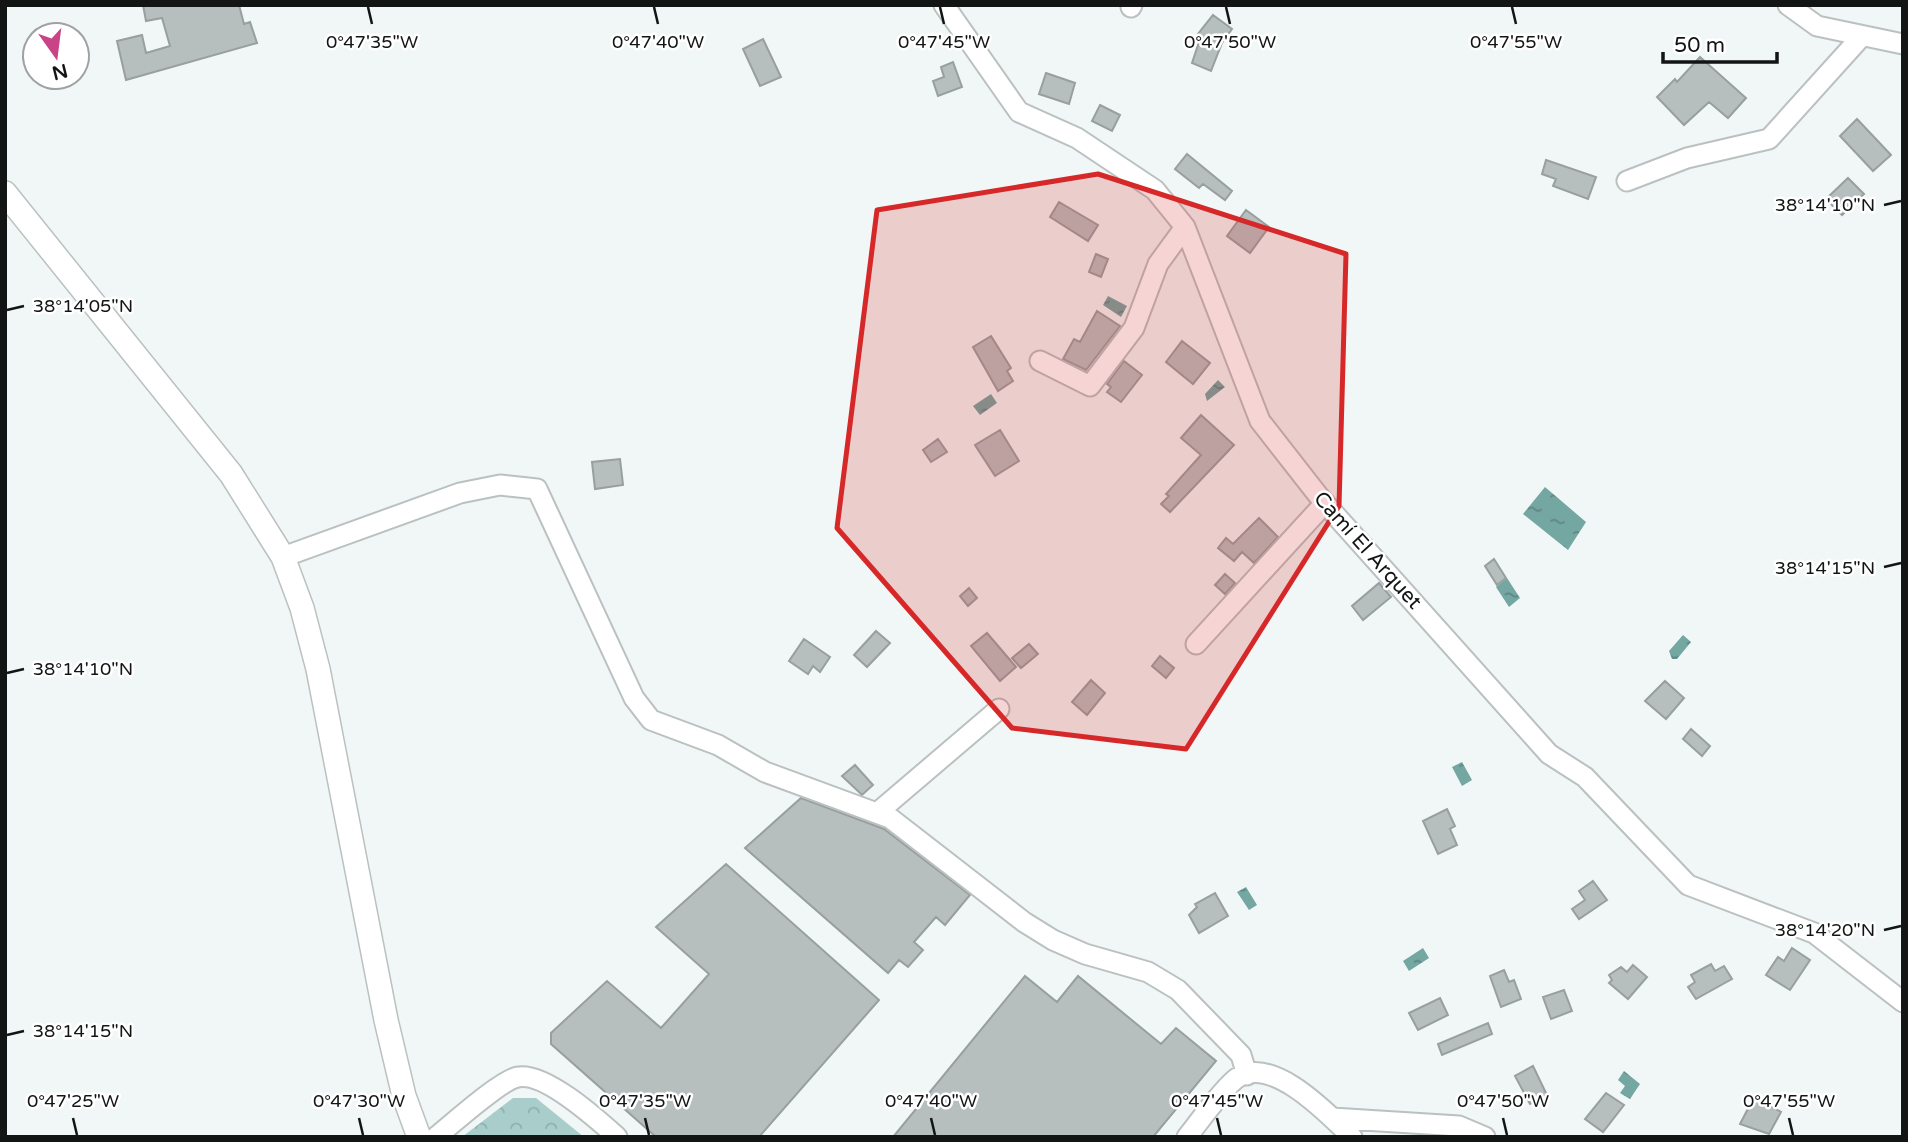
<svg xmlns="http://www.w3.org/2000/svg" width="1908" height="1142" viewBox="0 0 1908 1142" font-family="'Varela Round',sans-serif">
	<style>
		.forest { fill: url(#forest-crowns) }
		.water { fill: url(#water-ripples) }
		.building { fill: #b7bebe; stroke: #989f9e; stroke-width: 2 }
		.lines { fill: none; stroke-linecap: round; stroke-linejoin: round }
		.minor-casing { stroke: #bac1c0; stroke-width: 23 }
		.tertiary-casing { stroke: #bac1c0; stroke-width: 26 }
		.minor { stroke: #fff; stroke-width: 19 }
		.tertiary { stroke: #fff; stroke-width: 23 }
		.marked { fill: #d62828; fill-opacity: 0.2; stroke: #d62828; stroke-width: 5; stroke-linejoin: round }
		.ticks { fill: none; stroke: #121514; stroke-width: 2.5 }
		.labels { text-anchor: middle; stroke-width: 5; stroke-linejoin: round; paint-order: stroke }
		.street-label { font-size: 21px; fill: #121514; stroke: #fff }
		.ticks-label { font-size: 18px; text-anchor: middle; fill: #121514; stroke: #fff; stroke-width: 5; stroke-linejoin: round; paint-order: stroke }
	</style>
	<defs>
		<pattern id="forest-crowns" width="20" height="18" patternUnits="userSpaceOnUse" patternTransform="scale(1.75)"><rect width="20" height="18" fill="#a9cdcb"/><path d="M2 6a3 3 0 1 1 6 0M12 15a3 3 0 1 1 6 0" fill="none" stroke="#90afad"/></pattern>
		<pattern id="water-ripples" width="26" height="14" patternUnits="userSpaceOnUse" patternTransform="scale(1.75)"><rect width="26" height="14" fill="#74a6a2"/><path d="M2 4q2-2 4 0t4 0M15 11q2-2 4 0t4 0" fill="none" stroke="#5e8683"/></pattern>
	</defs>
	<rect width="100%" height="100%" fill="#f0f7f6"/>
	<path class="forest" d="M513 1098H536L584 1137H462Z"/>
	<path class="water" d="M1108 296 1127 306 1121 317 1103 305Z
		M1218 380 1225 387 1207 401 1205 394Z
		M991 394 997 403 980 415 973 406Z
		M1545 487 1586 522 1568 550 1523 514Z
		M1507 578 1520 598 1509 607 1496 587Z
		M1683 635 1691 642 1677 659H1672L1669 651Z
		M1462 762 1472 780 1462 786 1452 767Z
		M1246 887 1257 905 1249 910 1237 892Z
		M1423 948 1429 958 1409 971 1403 961Z
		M1624 1071 1640 1084 1630 1099 1620 1093 1625 1086 1618 1080Z"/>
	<path class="building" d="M143 5H239L244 24 250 22 257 43 126 80 117 41 142 35 146 53 170 46 162 18 146 21Z
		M1213 15 1232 29 1222 43 1211 71 1192 63 1199 42 1194 39Z
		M763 39 781 77 760 86 743 49Z
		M1700 57 1746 98 1728 118 1709 102 1684 125 1657 97 1675 79 1677 82Z
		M953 62 962 87 938 96 933 81 944 77 941 67Z
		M1046 73 1075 83 1069 104 1039 94Z
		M1100 105 1120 115 1112 131 1092 121Z
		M1857 119 1891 155 1873 171 1840 136Z
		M1187 154 1232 191 1225 200 1203 184 1199 188 1175 169Z
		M1546 160 1596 177 1588 199 1553 186 1556 179 1542 174Z
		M1848 178 1864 194 1842 215 1826 199Z
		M1059 202 1098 225 1088 241 1050 217Z
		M1246 210 1269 227 1250 253 1227 236Z
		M1096 254 1108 259 1101 277 1089 272Z
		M1097 311 1120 326 1086 370 1063 359 1074 339 1080 342Z
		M991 336 1011 368 1007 371 1013 381 998 391 973 347Z
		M1182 341 1210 363 1193 384 1166 362Z
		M1124 361 1142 375 1121 402 1107 392 1111 387 1107 384Z
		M1201 415 1234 445 1170 512 1161 504 1169 496 1166 494 1201 455 1181 438Z
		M1000 430 1019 461 995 476 975 445Z
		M938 439 947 452 931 462 923 450Z
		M620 459 623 485 595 489 592 462Z
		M1259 518 1278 537 1254 563 1242 552 1234 561 1218 548 1226 538 1233 544Z
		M1494 559 1506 578 1497 585 1485 566Z
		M1225 574 1235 583 1225 594 1215 585Z
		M1379 583 1391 597 1363 620 1352 606Z
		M969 588 977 598 968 606 960 596Z
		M876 631 890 643 867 667 854 655Z
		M987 633 1016 667 1000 681 971 646Z
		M804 639 830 657 820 672 813 666 808 674 789 661Z
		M1029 644 1038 654 1021 668 1012 658Z
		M1160 656 1174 668 1166 678 1152 666Z
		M1091 680 1105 693 1087 715 1072 702Z
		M1665 681 1684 698 1666 719 1645 701Z
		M1691 729 1710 746 1702 756 1683 739Z
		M855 765 873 785 862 795 842 776Z
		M801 798 884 829 970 895 945 925 936 917 914 942 923 950 908 967 899 960 888 973 745 848Z
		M1447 809 1455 826 1450 829 1457 845 1438 854 1423 821Z
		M726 864 879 1000 759 1137H656L551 1044V1033L607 981 661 1028 709 974 656 927Z
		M1593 881 1607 900 1579 919 1572 909 1585 900 1579 891Z
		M1215 893 1228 916 1199 933 1189 915 1197 907 1195 904Z
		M1792 948 1810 960 1790 990 1766 975 1778 957 1784 961Z
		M1711 964 1715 971 1724 966 1732 979 1696 999 1688 987 1695 982 1691 975Z
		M1633 965 1647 977 1628 999 1609 983 1612 980 1609 975 1621 967 1627 972Z
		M1504 970 1509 982 1514 980 1521 999 1501 1007 1490 976Z
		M1025 976 1057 1002 1078 976 1161 1044 1176 1028 1216 1061 1153 1137H893Z
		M1564 990 1572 1011 1551 1019 1543 997Z
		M1440 998 1448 1015 1418 1030 1409 1013Z
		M1488 1023 1492 1034 1442 1055 1438 1044Z
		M1533 1066 1547 1095 1530 1104 1515 1076Z
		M1606 1093 1624 1105 1603 1132 1585 1119Z
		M1754 1097 1781 1112 1769 1134 1740 1124Z"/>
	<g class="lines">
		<g class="minor-casing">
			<path id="minor" d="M944 5 1019 112 1077 138 1155 190 1185 227 1260 421 1321 499 1549 754 1585 777 1688 885 1814 933 1903 1002
				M1788 5 1817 26 1903 44
				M1131 7 1132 5
				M1627 181 1687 158 1769 139 1862 36
				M1040 361 1090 386 1134 328 1158 264 1185 227
				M283 557 460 493 500 485 537 489 634 698 651 720 718 745 765 772 890 818 1024 922 1053 940 1085 954 1148 972 1178 990 1241 1055 1247 1075
				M1196 644 1325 503
				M877 813 999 709
				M1332 1118 1459 1126 1485 1137
				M436 1137C451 1125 502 1079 518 1077 545 1072 597 1119 617 1137
				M1187 1137C1199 1122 1223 1088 1237 1078 1272 1054 1329 1115 1352 1137"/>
		</g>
		<g class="tertiary-casing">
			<path id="tertiary" d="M5 193 231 474 283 557 302 608 318 669 386 1020 404 1096 419 1137"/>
		</g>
		<use href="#minor" class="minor"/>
		<use href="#tertiary" class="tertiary"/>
	</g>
	<path class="marked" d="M1098 174 1346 254 1339 506 1186 749 1012 728 837 528 877 210Z"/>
	<path class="ticks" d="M368 7 372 24M654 7 658 24M940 7 944 24M1226 7 1230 24M1512 7 1516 24M1884 205 1901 201M7 310 24 306M1884 567 1901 563M7 673 24 669M1884 930 1901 926M7 1035 24 1031M73 1118 77 1135M359 1118 363 1135M645 1118 649 1135M931 1118 935 1135M1217 1118 1221 1135M1503 1118 1507 1135M1789 1118 1793 1135"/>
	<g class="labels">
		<g class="street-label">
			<text transform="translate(1368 550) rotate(48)" y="7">Camí El Arquet</text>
		</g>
	</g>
	<g class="ticks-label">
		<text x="372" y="48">0°47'35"W</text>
		<text x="658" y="48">0°47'40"W</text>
		<text x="944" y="48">0°47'45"W</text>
		<text x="1230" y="48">0°47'50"W</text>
		<text x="1516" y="48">0°47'55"W</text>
		<text x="1825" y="211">38°14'10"N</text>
		<text x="83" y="312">38°14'05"N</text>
		<text x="1825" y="574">38°14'15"N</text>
		<text x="83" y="675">38°14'10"N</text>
		<text x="1825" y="936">38°14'20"N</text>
		<text x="83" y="1037">38°14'15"N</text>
		<text x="73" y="1107">0°47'25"W</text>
		<text x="359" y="1107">0°47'30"W</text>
		<text x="645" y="1107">0°47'35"W</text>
		<text x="931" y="1107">0°47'40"W</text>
		<text x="1217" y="1107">0°47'45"W</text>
		<text x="1503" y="1107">0°47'50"W</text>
		<text x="1789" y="1107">0°47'55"W</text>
	</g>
	<rect width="1908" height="1142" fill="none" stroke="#121514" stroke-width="14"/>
	<g transform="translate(56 56) rotate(166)"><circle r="33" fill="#ffffff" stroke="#a0a1a1" stroke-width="2"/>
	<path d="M0-5L12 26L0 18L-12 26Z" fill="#c84487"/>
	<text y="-10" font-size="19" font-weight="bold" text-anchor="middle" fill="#121514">N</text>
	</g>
	<path d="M1663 52v10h114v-10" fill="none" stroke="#121514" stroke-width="3.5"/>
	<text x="1674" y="52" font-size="21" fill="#121514" stroke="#ffffff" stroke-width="5" paint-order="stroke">50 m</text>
</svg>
